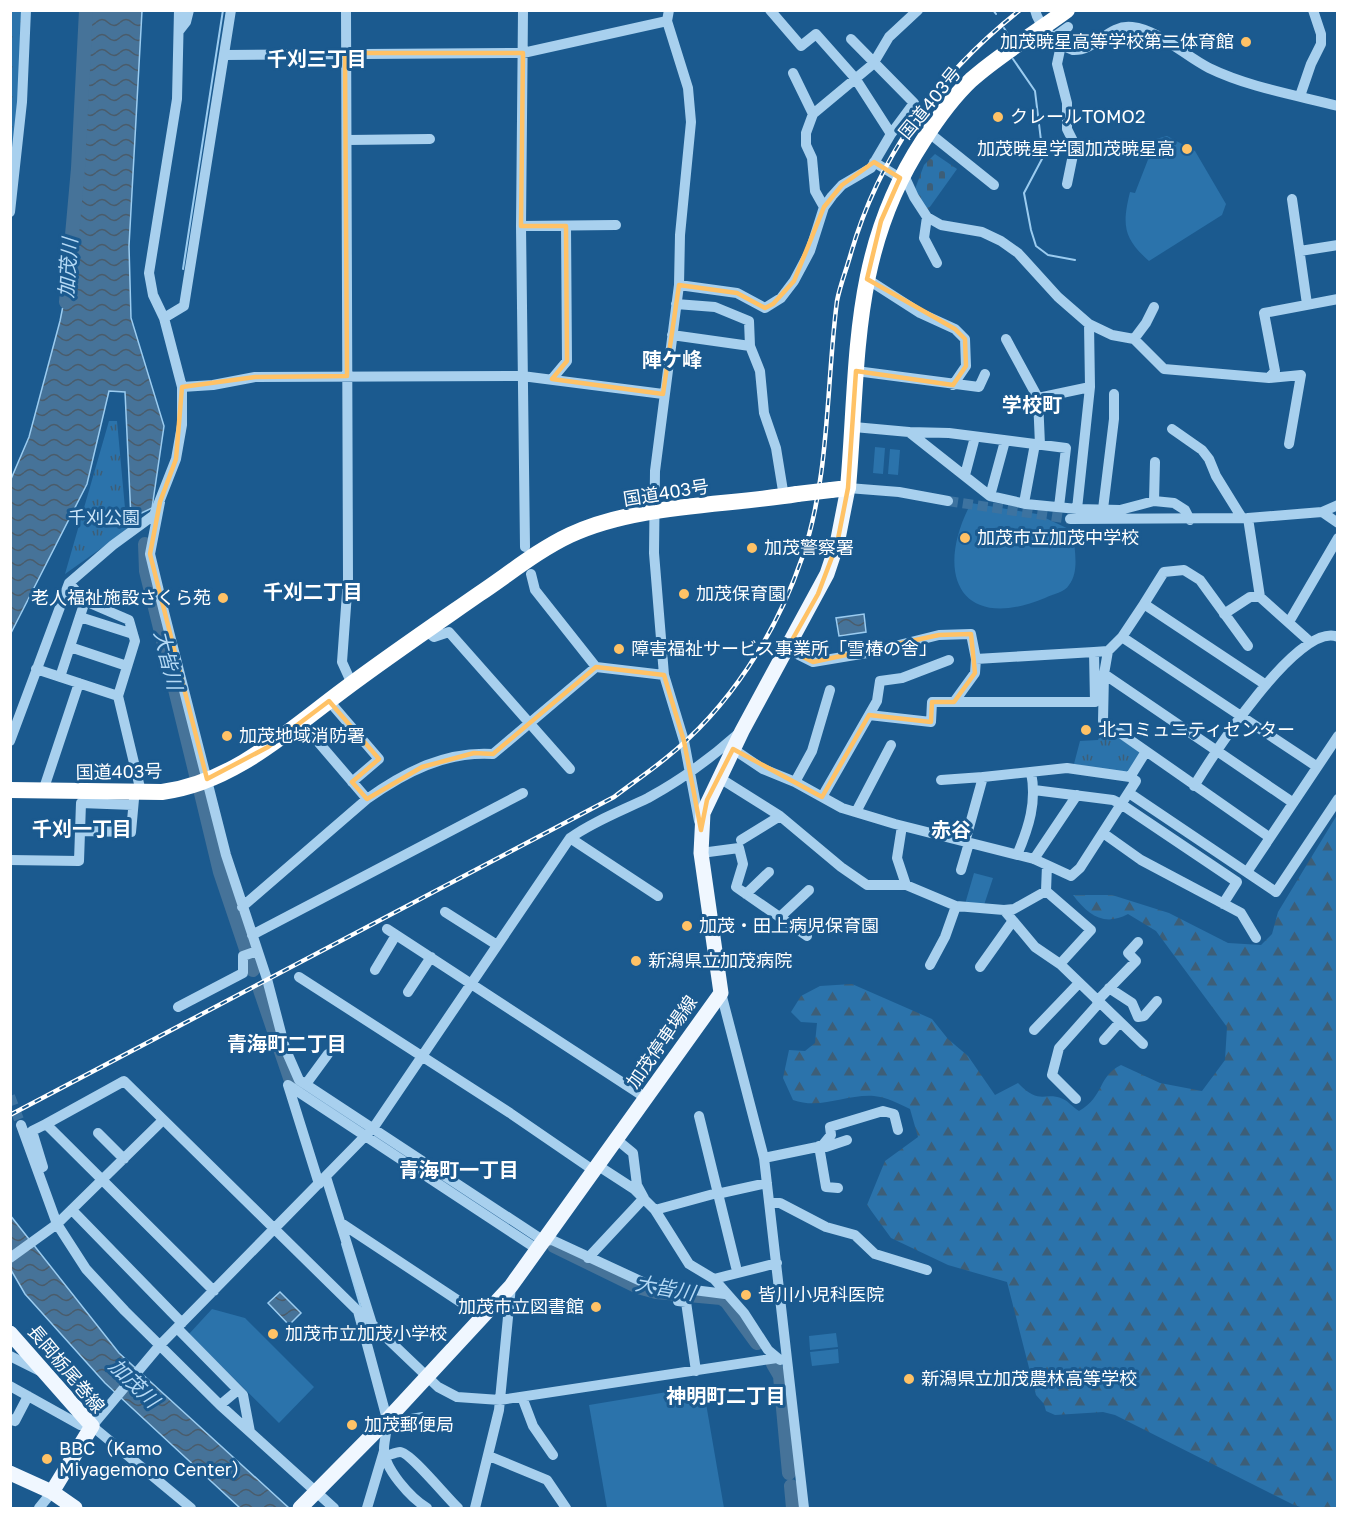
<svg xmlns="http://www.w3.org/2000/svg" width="1348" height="1519" viewBox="0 0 1348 1519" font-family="'Golos Text','Noto Sans JP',sans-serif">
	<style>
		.grass { fill: #2b73ab }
		.forest { fill: url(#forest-firs) }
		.cemetery { fill: url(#cemetery-stones) }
		.park { fill: url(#park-tufts) }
		.water { fill: url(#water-waves); stroke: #9bccf0; stroke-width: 1.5 }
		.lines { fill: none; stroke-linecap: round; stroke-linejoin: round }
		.stream { stroke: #9bccf0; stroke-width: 2 }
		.river { stroke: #467399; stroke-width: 14 }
		.minor-tunnel { stroke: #3d73a0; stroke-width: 10; stroke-dasharray: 10 5; stroke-linecap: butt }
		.minor { stroke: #a8d0ee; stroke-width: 10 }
		.major { stroke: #f0f7ff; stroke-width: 15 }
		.highway { stroke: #fff; stroke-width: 16 }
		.rail-casing { stroke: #fff; stroke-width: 4.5 }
		.rail { stroke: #1b5a8f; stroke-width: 2; stroke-dasharray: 7; stroke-linecap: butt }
		.highway-bridge { stroke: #fff; stroke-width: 16 }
		.marked { fill: none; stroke: #ffc266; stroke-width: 4.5; stroke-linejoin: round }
		.poi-dot { fill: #ffc266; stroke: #1b5a8f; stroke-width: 2 }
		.labels { text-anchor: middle; stroke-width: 6; stroke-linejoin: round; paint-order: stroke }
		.poi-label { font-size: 18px; fill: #fff; stroke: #1b5a8f; text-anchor: start }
		.street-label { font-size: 18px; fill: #fff; stroke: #1b5a8f }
		.park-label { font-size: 18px; fill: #cee7fa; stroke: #1b5a8f }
		.neighbourhood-label { font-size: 20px; font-weight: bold; fill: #fff; stroke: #1b5a8f }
		.water-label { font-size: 20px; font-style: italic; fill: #b4d9f5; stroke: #1b5a8f }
	</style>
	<defs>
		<pattern id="forest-firs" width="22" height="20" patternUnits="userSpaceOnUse" patternTransform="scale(1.5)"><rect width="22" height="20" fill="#2b73ab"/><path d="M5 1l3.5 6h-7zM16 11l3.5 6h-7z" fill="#3d5e77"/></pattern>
		<pattern id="cemetery-stones" width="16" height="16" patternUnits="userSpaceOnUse" patternTransform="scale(1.5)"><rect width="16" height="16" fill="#2b73ab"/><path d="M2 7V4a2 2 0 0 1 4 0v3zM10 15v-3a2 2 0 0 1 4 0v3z" fill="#3d5e77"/></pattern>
		<pattern id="park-tufts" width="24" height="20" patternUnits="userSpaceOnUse" patternTransform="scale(1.5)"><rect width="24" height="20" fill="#2b73ab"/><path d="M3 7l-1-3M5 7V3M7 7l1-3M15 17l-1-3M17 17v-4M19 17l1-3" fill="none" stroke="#3d5e77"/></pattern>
		<pattern id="water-waves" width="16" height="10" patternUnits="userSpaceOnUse" patternTransform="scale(1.5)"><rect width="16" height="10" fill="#467399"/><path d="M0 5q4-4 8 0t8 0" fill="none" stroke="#4a5c6b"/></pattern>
	</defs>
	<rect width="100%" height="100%" fill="#1b5a8f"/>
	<path class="grass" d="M1167 136 1195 151 1226 204 1222 215 1149 261C1123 238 1122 225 1130 192L1135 193 1156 139Z
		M875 447 885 448 883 474 873 473Z
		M890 449 900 450 898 475 888 474Z
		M971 503 1037 514 1073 531C1074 548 1080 571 1069 585 1065 592 1053 594 1045 598 961 633 933 575 971 503Z
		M974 873 993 878 984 905 965 904Z
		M212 1309 245 1318 314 1387 279 1423 189 1334Z
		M836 1333 838 1347 810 1350 809 1336Z
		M838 1349 839 1363 812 1366 810 1352Z
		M703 1386 724 1508H607L589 1405Z"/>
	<path class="forest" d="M1337 815 1338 1508H1304L1294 1505 1115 1415 1103 1412 1055 1415 1046 1411 1044 1404 1036 1395 1007 1282 948 1265 891 1238 867 1205 885 1161 918 1137 910 1109C899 1104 887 1097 874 1096 846 1094 821 1110 793 1100L783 1078 789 1050 805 1051 815 1043 817 1023 801 1022 791 1012 801 996 820 986 852 984 932 1019 948 1039 968 1056 995 1095 1018 1083C1040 1106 1044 1091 1063 1099 1068 1101 1074 1108 1079 1111 1105 1096 1097 1077 1121 1065L1160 1083 1202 1091 1225 1060 1227 1027 1156 931 1128 914C1104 927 1088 915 1073 895H1112L1169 913 1228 943 1261 945 1272 934 1278 912Z"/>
	<path class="cemetery" d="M935 154 957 169 927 211 915 189 924 165Z"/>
	<path class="park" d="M11 11H24L11 187Z
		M109 421H117L127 530 65 574Z
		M1103 728 1142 753 1129 775 1074 764 1080 741 1098 740Z"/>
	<path class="water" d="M91 11H142L129 246 131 318 164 426 152 508 131 518 125 392 109 391 87 484 11 633V479L29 437 60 321 75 246Z
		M864 614 866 632 839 636 836 618Z
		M10 1215 119 1353 289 1508H240L105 1383 25 1294 11 1270Z
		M280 1292 301 1313 289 1325 268 1303Z"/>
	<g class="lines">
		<path class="stream" d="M993 10 996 14
			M1004 28 1011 39
			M1013 59 1035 91 1043 157 1024 193 1031 230 1036 246 1048 255 1075 260
			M183 269 223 10
			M342 1244 361 1308
			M399 1417 422 1413"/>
		<path class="river" d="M66 302 78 168 86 10
			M145 544 146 571 196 775
			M200 789 220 872 253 970
			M260 990 290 1078 297 1085
			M554 1246 638 1287 656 1292 721 1298 727 1302 757 1343
			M773 1364 780 1376 789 1473
			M791 1486 793 1508"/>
		<path class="minor-tunnel" d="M948 501 1070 519
			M10 1096 21 1125"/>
		<path class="minor" d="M346 10 348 579 342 662 352 684
			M523 10 521 226 525 547
			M669 10 667 21 688 88 691 122 680 235 679 285 655 471 654 553 664 675 684 741 699 821
			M1035 10C1039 27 1057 44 1073 50 1096 51 1108 24 1132 27 1159 30 1185 56 1209 68 1248 87 1295 95 1338 106
			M179 31 186 22 189 10
			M1054 37 1068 27
			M851 39 914 103 891 134
			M1061 45 1057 64 1067 103V129L1075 145 1067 184
			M225 55 523 53 667 21
			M793 73 813 114
			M1300 96 1311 64 1321 44V34L1313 10
			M928 132 994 185
			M348 140 430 139
			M874 162 900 178
			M903 173 914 197 927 217 941 225 982 232 1001 241 1018 253 1058 297 1089 324 1112 335 1134 339 1164 369 1269 378 1275 371 1264 313 1338 299
			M1292 199 1307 304
			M824 207 815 191 812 158 806 145V133L813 114 873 64 889 37 918 10
			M10 212 22 102 26 10
			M927 217 924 238 937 263
			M521 226 616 225
			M1300 251 1338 245
			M867 279 920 313 955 329 965 339 966 366 953 385
			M679 285 737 293 765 308 781 298 794 281 810 251 824 207 832 196 842 185 871 168 891 134 855 78 816 34 801 46 770 10
			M676 304 715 307 749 321 750 346
			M164 318 184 306 231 10
			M672 335 750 346 760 371 764 413 776 448 784 497
			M1006 339 1038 398 1040 445
			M1134 339 1146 323 1154 307
			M856 371 979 387 985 374
			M1269 378 1301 375 1289 444
			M552 379 567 361 566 226
			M182 387 213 385 255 377 522 376 663 394
			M1038 398 1090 387
			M854 427 909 432 990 496 1026 504 1077 509 1120 510 1154 501 1174 503 1185 510 1190 520
			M1172 429 1202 450 1209 459 1216 476 1242 518
			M909 432 949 433 1066 448 1059 507
			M965 475 975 437
			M848 488 899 492 948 501
			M990 496 1005 441
			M1154 501 1155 462
			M160 502 150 554 164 612 226 855 267 979 285 1048 299 1080 544 1241 552 1240 647 1284 725 1294
			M1024 503 1035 444
			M1077 509 1090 387 1089 324
			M1103 509 1114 419V394
			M1322 512 1338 523
			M1248 518 1260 597 1308 640
			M1070 519 1248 518 1322 512 1338 505
			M531 574 535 590 596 667 664 675
			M69 583 85 601 129 620 135 641 118 696 141 792
			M1144 604 1164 572 1184 570 1200 580 1248 646
			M1224 614 1250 597H1260
			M80 617 133 634
			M1289 622 1338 538
			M426 631 434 637 449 632 570 769
			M1122 637 1316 766
			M70 647 127 666
			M787 649 813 662 867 653 939 635 971 634 976 659
			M1094 652 1095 702H954L975 673 976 659 1094 652 1108 651
			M36 669 118 696
			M1104 674 1103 721 1269 837
			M60 677 85 601
			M1266 685 1144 604 1122 637 1108 651 1104 674 1292 802
			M329 701 379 759 352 782
			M869 715 931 722 932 702H954
			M301 722 367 799
			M10 741 69 583 113 545 154 515 176 459 182 425V387L164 318 153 295 149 273 177 99 179 10
			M733 749 763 769 795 782 842 808 895 824 1034 859 1071 876 1080 868 1136 781 1130 777 1067 768 983 777 965 842
			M718 777 780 816 841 867 867 885H906L956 906 1004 910 1014 909 1046 891 1047 865
			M1130 777 1145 753
			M941 780 983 777
			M795 782 812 751 830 690
			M1194 786C1212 757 1299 620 1338 637
			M1034 790 1113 800 1121 804 1237 882 1223 904
			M43 791 79 683
			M1129 793 1276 892 1338 799
			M822 797 877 701 880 681 902 678 949 660
			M856 812 891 745
			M902 826 897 858 906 885
			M80 831 131 832 134 799
			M1103 833 1141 860 1241 913 1256 938
			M570 838 658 896
			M741 840 780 816
			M701 853 739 848 743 864 736 887 807 936
			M1017 855C1029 827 1037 802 1031 772
			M1034 859 1077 795
			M10 860 79 861 81 803 133 805
			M961 870 969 843
			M1247 872 1338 736
			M1046 891 1091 930 1060 964
			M746 894 769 872
			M242 907 367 799C405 772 445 751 493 754L596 667
			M1004 910 1035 947 1060 964 1143 1044
			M445 912 497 945
			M780 917 809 890
			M387 929 646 1098
			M252 935 523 793
			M930 965 945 937 956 906
			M980 967 1012 922
			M375 970 396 935
			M299 977 510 1113 593 1170
			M1109 988 1132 1003 1138 1017 1144 1016 1157 1001
			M408 992 431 957
			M721 993 764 1158 804 1508
			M1097 1001 1136 961 1128 953 1138 942
			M178 1007 243 973V956L257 951
			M1034 1030 1079 983
			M1104 1040 1120 1022
			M306 1084 328 1054
			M288 1085 537 1249
			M288 1085 319 1184
			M1076 1099 1052 1075 1059 1048 1099 1003
			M699 1116 736 1267
			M21 1125 57 1224 86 1269 125 1311 220 1405 334 1508
			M98 1133 124 1159
			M819 1146 826 1187 838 1188
			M822 1146 826 1147 847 1140
			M764 1158 822 1146 831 1135 830 1127 883 1111 894 1114 898 1130
			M597 1165 634 1189 655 1210 689 1264 714 1279 744 1313 768 1350 780 1360
			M43 1167 32 1131 46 1124
			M326 1177 372 1324 438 1387 457 1397 500 1400 777 1358
			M717 1194 767 1183
			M771 1203H780L826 1227 855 1235 875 1254 927 1270
			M72 1210 182 1323
			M655 1210 717 1193
			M341 1223 483 1317
			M10 1258 57 1224 163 1120
			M588 1258 644 1198 637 1185 633 1153 616 1139
			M714 1279 777 1263
			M678 1290V1301L686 1302 696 1371
			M214 1291 46 1124 124 1081 358 1311 387 1419
			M177 1328 243 1395 250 1432
			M10 1356 42 1372
			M10 1386 80 1425 92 1426 191 1508
			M522 1397 533 1426 553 1455
			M220 1405 238 1390
			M10 1419 15 1421 28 1396
			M386 1421C388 1431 384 1439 384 1449 384 1469 411 1498 427 1508
			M92 1426 160 1345 374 1127 570 838C594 821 621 811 648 798 681 780 710 759 738 734
			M386 1456C390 1455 396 1452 400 1452 410 1452 447 1498 458 1508
			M489 1456 547 1480 566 1508
			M39 1508 52 1492
			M367 1508 384 1451
			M475 1508 499 1410 511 1286"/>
		<path class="major" d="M10 1333 92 1426 52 1492
			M10 1473 52 1492 75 1508
			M300 1508 386 1421 511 1286 721 993 701 853 703 813 742 731 827 574 837 544 848 488"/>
		<path class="highway" d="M831 490 848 488C859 362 850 252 923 141 937 119 953 97 971 80 1000 54 1036 33 1067 10
			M10 790 162 792C232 783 287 732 342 691 386 658 433 626 479 594 509 574 538 550 570 535 636 504 726 506 797 494"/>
		<g class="rail-casing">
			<path id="rail" d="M10 1115 614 797C631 784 649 772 666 758 729 708 776 634 802 558 830 476 826 386 837 301 840 285 847 268 851 253 880 153 939 74 1020 10"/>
		</g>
		<use href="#rail" class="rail"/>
		<path class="highway-bridge" d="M797 494 831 490"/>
	</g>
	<path class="marked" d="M345 53H523L521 226H566L567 361 552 379 663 394 679 285 737 293 765 308 773 304 794 281 824 207 842 185 874 162 900 178 881 221 867 279 955 329 965 339 966 366 953 385 856 371 848 488 837 544 818 594 787 649 813 662 939 635 971 634 975 673 954 702H932L931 722 869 715 822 797 733 749 707 800 701 830 684 741 664 675 596 667 493 754 474 753 422 767 367 799 352 782 379 759 329 701 268 747 207 779 150 554 160 502 176 459 182 387 255 377 347 376Z"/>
	<g class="poi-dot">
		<circle cx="1246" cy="42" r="6"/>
		<circle cx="998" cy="117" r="6"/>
		<circle cx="1187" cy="149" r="6"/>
		<circle cx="965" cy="538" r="6"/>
		<circle cx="752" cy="548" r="6"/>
		<circle cx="684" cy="594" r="6"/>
		<circle cx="223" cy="598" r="6"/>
		<circle cx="619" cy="649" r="6"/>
		<circle cx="1086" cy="730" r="6"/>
		<circle cx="227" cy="736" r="6"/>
		<circle cx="687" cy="926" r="6"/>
		<circle cx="636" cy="961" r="6"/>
		<circle cx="746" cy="1295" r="6"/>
		<circle cx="596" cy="1307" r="6"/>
		<circle cx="273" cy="1334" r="6"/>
		<circle cx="909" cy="1379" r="6"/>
		<circle cx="352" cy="1425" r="6"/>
		<circle cx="47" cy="1459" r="6"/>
	</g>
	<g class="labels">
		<g class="poi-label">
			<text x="1234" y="48" text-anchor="end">加茂暁星高等学校第二体育館</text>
			<text x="1010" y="123">クレールTOMO2</text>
			<text x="1175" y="155" text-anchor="end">加茂暁星学園加茂暁星高</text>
			<text x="977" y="544">加茂市立加茂中学校</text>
			<text x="764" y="554">加茂警察署</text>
			<text x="696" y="600">加茂保育園</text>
			<text x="211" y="604" text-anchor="end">老人福祉施設さくら苑</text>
			<text x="631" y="655">障害福祉サービス事業所「雪椿の舎」</text>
			<text x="1098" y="736">北コミュニティセンター</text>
			<text x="239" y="742">加茂地域消防署</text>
			<text x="699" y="932">加茂・田上病児保育園</text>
			<text x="648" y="967">新潟県立加茂病院</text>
			<text x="758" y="1301">皆川小児科医院</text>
			<text x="584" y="1313" text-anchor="end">加茂市立図書館</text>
			<text x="285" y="1340">加茂市立加茂小学校</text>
			<text x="921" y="1385">新潟県立加茂農林高等学校</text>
			<text x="364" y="1431">加茂郵便局</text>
			<text x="59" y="1455">BBC（Kamo<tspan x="59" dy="21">Miyagemono Center）</tspan></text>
		</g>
		<g class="street-label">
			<text transform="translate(930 103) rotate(-51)" y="6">国道403号</text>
			<text transform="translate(666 493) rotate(-9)" y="6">国道403号</text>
			<text transform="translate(119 772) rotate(-1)" y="6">国道403号</text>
			<text transform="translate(662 1042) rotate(-55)" y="6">加茂停車場線</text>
			<text transform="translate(66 1369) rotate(50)" y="6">長岡栃尾巻線</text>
		</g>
		<g class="park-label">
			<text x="104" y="524">千刈公園</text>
		</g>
		<g class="neighbourhood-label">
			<text x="317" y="66">千刈三丁目</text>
			<text x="672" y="367">陣ケ峰</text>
			<text x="1032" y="412">学校町</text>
			<text x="313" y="599">千刈二丁目</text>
			<text x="82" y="836">千刈一丁目</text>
			<text x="951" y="837">赤谷</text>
			<text x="287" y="1051">青海町二丁目</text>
			<text x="459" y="1177">青海町一丁目</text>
			<text x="726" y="1403">神明町二丁目</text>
		</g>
		<g class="water-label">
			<text transform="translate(68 268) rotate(-86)" y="7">加茂川</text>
			<text transform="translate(168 660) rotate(76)" y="7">大皆川</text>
			<text transform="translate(665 1288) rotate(10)" y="7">大皆川</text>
			<text transform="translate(134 1383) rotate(44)" y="7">加茂川</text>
		</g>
	</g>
	<rect width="1348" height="1519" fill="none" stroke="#ffffff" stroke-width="24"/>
</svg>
